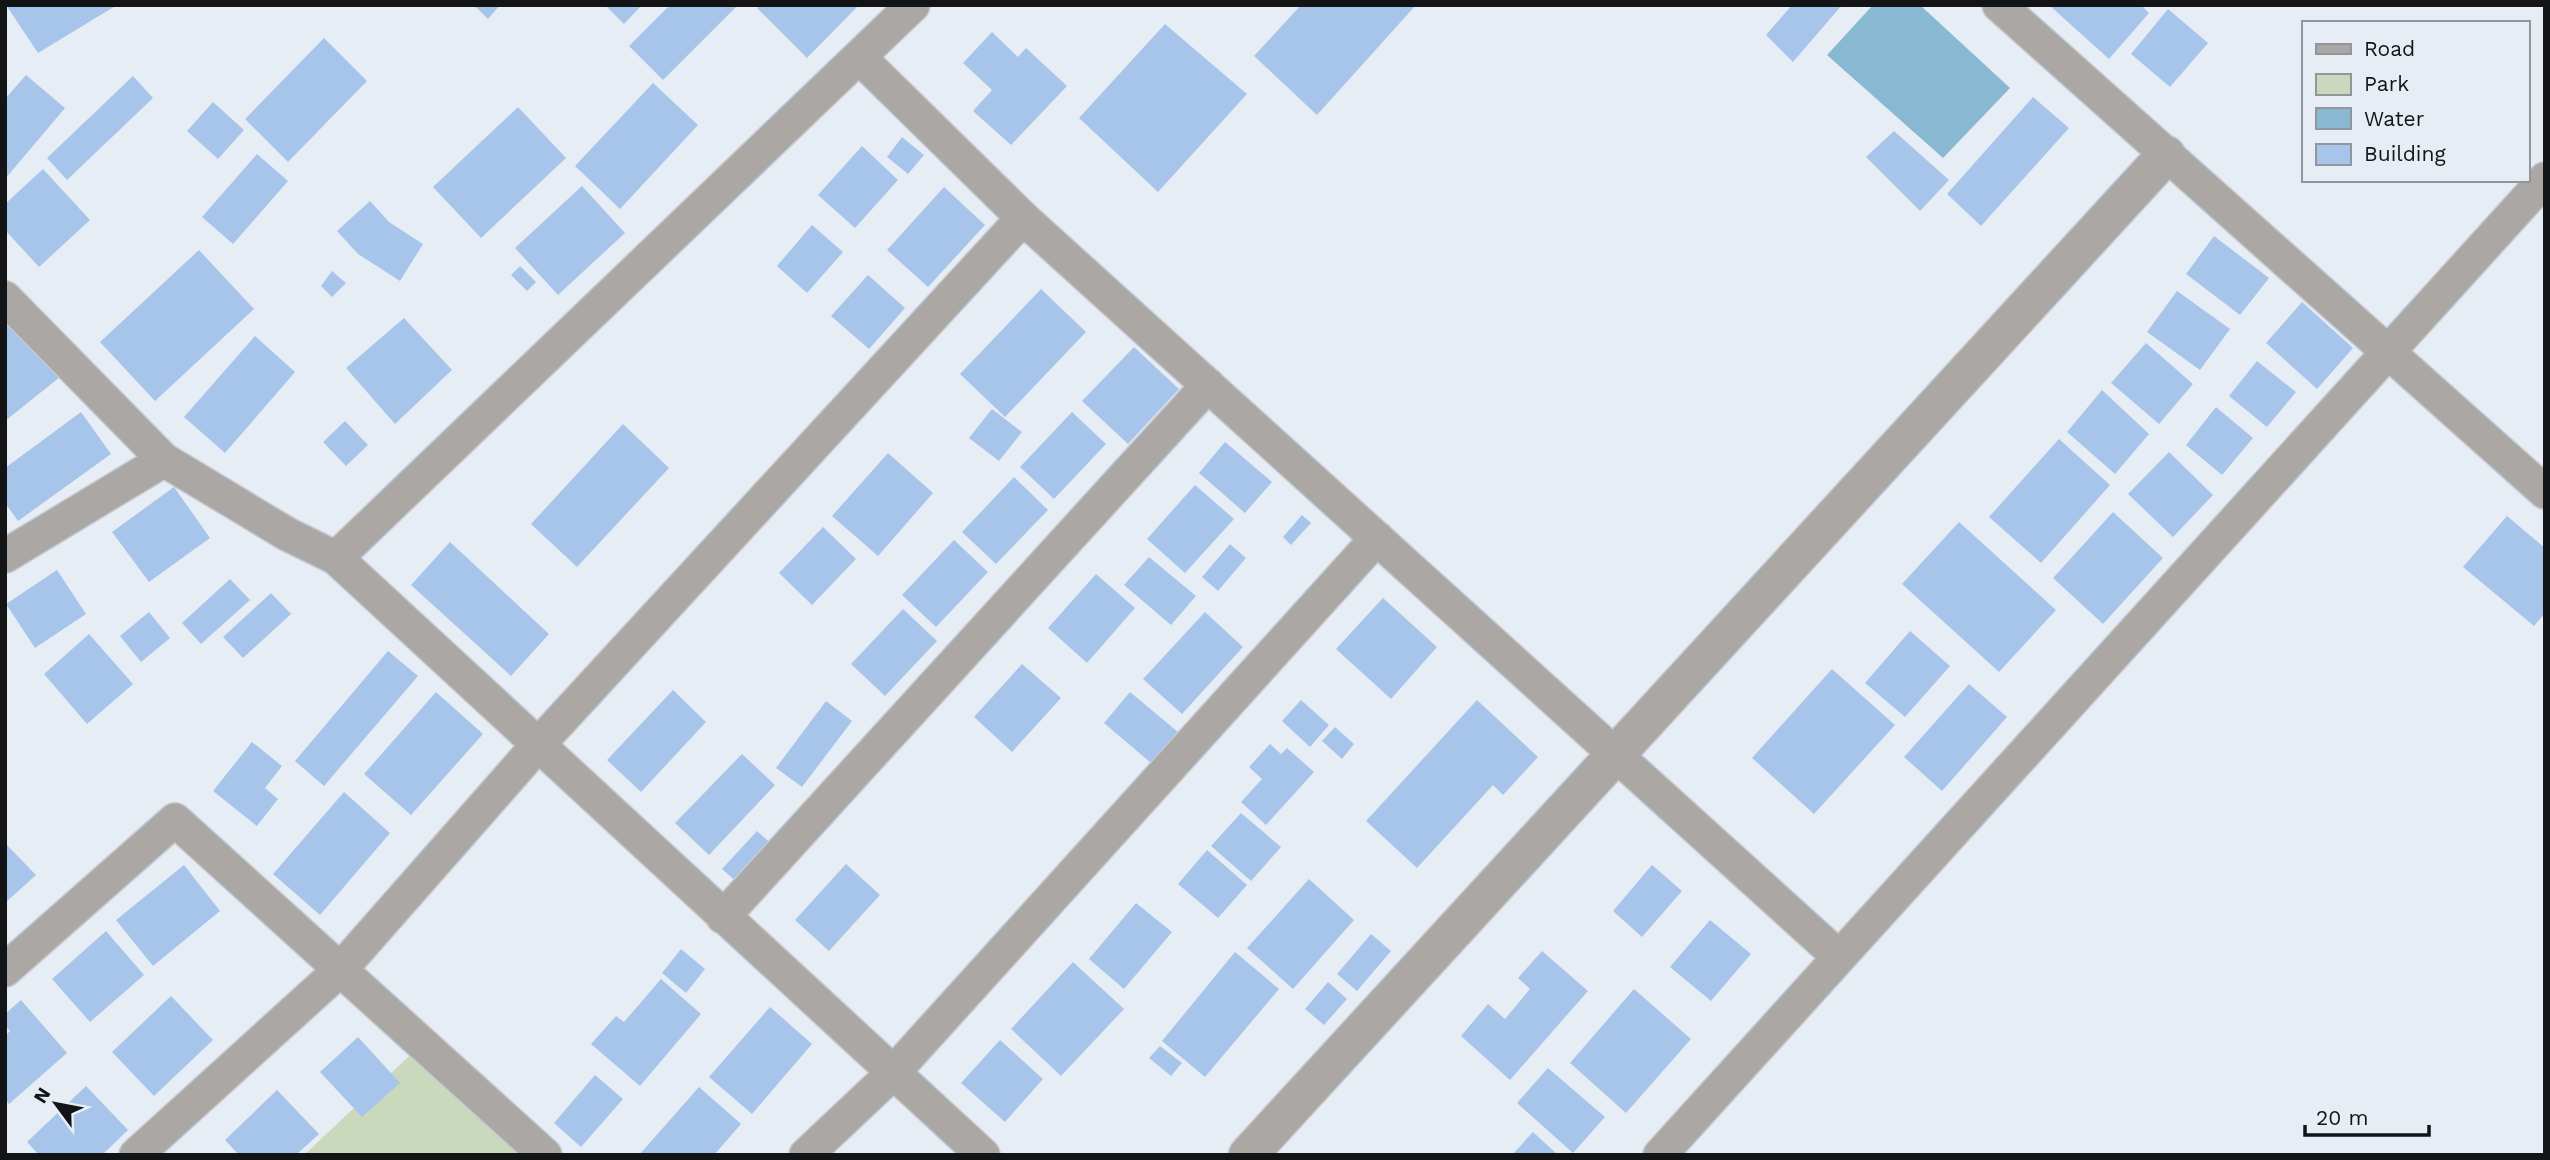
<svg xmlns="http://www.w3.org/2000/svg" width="2550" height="1160" viewBox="0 0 2550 1160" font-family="'Work Sans',sans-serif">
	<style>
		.green { fill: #cad9bb }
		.water { fill: #89b9d2 }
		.building { fill: #a7c5ea }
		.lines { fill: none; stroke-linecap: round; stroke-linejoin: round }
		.minor-casing { stroke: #c5cad1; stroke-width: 36 }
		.tertiary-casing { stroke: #c5cad1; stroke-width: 41 }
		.minor { stroke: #aaa7a4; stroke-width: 33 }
		.tertiary { stroke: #aaa7a4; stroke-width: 38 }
	</style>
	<rect width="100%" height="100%" fill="#e7edf5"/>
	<path class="green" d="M422 1044 545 1155H304Z"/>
	<path class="water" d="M1873 5H1920L2010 88 1943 158 1827 55Z"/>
	<path class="building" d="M6 5H117L38 53Z
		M474 5H500L488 19Z
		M605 5H642L624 24Z
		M670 5H738L663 80 629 46Z
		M760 5H859L807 58 757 8Z
		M1301 5H1416L1317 115 1254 56Z
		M1792 5H1842L1793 62 1766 35Z
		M2049 5H2141L2149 13 2109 59Z
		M2168 9 2208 43 2170 87 2131 54Z
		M1165 24 1247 94 1158 192 1079 118Z
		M992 32 1018 57 1026 48 1067 86 1011 145 973 111 992 90 963 63Z
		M324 38 367 81 288 162 245 119Z
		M26 75 65 108 5 179V99Z
		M133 76 153 98 67 180 47 158Z
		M653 83 698 125 620 209 575 166Z
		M2033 97 2069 128 1981 226 1947 194Z
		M213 102 244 130 218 159 187 131Z
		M518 107 566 158 481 238 433 187Z
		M1894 131 1949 180 1920 211 1866 157Z
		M902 137 924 155 908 174 887 157Z
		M862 146 898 180 855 228 818 195Z
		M257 154 288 181 233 244 202 217Z
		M43 169 90 220 39 267 5 230V204Z
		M582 186 625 233 558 295 515 248Z
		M944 187 985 225 928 287 887 250Z
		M370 201 389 222 423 244 400 281 358 254 337 231Z
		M812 225 843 252 807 293 777 266Z
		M2214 236 2269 278 2240 315 2186 274Z
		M199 250 254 309 155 401 100 342Z
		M520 266 536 282 527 291 511 275Z
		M332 271 346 283 332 297 321 286Z
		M868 275 905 308 869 349 831 316Z
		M1041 289 1086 332 1005 417 960 374Z
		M2177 291 2230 329 2200 370 2147 332Z
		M2302 302 2353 348 2317 389 2266 343Z
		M404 318 452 370 395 424 346 368Z
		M5 321 60 377 5 421Z
		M255 336 295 372 225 453 184 417Z
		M2146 343 2193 384 2159 424 2111 383Z
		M1134 347 1179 389 1128 444 1082 401Z
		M2257 361 2296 392 2267 427 2229 396Z
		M2102 390 2149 434 2115 474 2067 432Z
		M2216 407 2253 438 2222 475 2186 445Z
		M992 409 1022 432 999 461 969 438Z
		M81 412 111 454 18 521 5 503V468Z
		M1072 412 1106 444 1054 499 1020 467Z
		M345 421 368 445 346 466 323 442Z
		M623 424 669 468 577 567 531 524Z
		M2059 439 2110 485 2041 563 1989 517Z
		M1225 442 1272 482 1245 513 1199 473Z
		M2169 452 2213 495 2173 537 2128 494Z
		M888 453 933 493 878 556 832 516Z
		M1014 477 1048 510 996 564 962 532Z
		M1195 485 1234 519 1185 573 1147 539Z
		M174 487 210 538 149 582 112 532Z
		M2113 512 2163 558 2103 624 2053 578Z
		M1302 515 1311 523 1291 545 1283 537Z
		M2507 516 2545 548V613L2534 626 2463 567Z
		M1959 522 2056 610 1999 672 1902 584Z
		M823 527 856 559 812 605 779 573Z
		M954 540 988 572 936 627 902 595Z
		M450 542 549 634 511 676 411 585Z
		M1230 544 1246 558 1218 591 1202 577Z
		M1149 557 1196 596 1171 625 1124 585Z
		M57 570 86 614 35 648 6 604Z
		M1096 574 1135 608 1087 663 1048 628Z
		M230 579 250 600 201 644 182 623Z
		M271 593 291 614 243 658 223 637Z
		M1383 598 1437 647 1391 699 1336 649Z
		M903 609 937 641 885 696 851 664Z
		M149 612 170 638 141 662 120 636Z
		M1205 612 1243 647 1182 714 1143 679Z
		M1910 631 1950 666 1905 717 1865 683Z
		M89 634 133 684 87 724 44 674Z
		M388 651 418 676 324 786 295 761Z
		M1022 664 1061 698 1012 752 974 717Z
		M1832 669 1895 725 1814 814 1752 758Z
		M1969 684 2007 717 1942 791 1904 757Z
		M673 690 706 722 641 792 607 760Z
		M436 692 483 734 411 815 364 774Z
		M1130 692 1178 732 1151 763 1104 723Z
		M1301 700 1329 725 1310 747 1282 721Z
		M1477 700 1538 757 1503 795 1493 785 1417 868 1366 821Z
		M826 701 852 721 802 787 776 768Z
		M1335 727 1354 744 1342 759 1322 741Z
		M252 742 282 766 265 788 278 799 257 826 213 791Z
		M1270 744 1281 754 1287 748 1314 772 1266 825 1241 802 1262 779 1249 767Z
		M742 754 775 785 709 855 675 823Z
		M344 792 390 833 320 915 273 874Z
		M1241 813 1281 847 1251 881 1211 846Z
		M757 831 774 846 739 884 722 869Z
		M5 843 36 875 5 903Z
		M1207 850 1247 885 1218 918 1178 884Z
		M846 864 880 895 829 951 795 920Z
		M184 865 220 911 153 966 116 920Z
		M1652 865 1682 891 1642 937 1613 911Z
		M1309 879 1354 920 1293 989 1247 948Z
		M1136 903 1172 932 1124 989 1089 959Z
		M1710 920 1751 954 1711 1001 1670 967Z
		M106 931 144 975 90 1022 52 979Z
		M1371 934 1391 951 1357 991 1337 974Z
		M681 949 705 969 686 993 662 973Z
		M1542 951 1588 991 1510 1080 1461 1036 1488 1004 1505 1019 1530 989 1518 978Z
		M1235 952 1279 989 1205 1077 1162 1041Z
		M1073 962 1124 1009 1061 1076 1011 1029Z
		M661 979 701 1014 640 1086 591 1044 616 1016 624 1022Z
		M1328 982 1347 999 1324 1025 1305 1009Z
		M1634 989 1691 1039 1626 1113 1570 1063Z
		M171 996 213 1040 154 1096 112 1052Z
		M21 1000 67 1053 9 1104 5 1099V1036L10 1031 5 1025V1014Z
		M770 1007 812 1044 752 1114 709 1077Z
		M358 1037 400 1083 362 1117 320 1072Z
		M1000 1040 1043 1079 1005 1122 961 1083Z
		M1160 1046 1182 1063 1171 1076 1149 1058Z
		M1548 1068 1605 1117 1573 1153 1517 1103Z
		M595 1075 623 1099 581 1147 554 1123Z
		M86 1086 128 1130 102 1155H39L27 1142Z
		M699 1087 741 1124 714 1155H639Z
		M277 1090 319 1134 296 1155H239L225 1140Z
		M1533 1132 1558 1155H1512Z"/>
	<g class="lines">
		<g class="minor-casing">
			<path id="minor" d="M1999 5 2545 492
				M859 57 1023 218 1839 957
				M5 298 164 460 287 534 336 558 983 1155
				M5 556 164 460
				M336 558 913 5
				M723 917 1208 385
				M5 970 175 820 545 1155
				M136 1155 340 970 537 746 1023 218
				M806 1155 893 1073 1377 538
				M1660 1155 2545 179"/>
		</g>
		<g class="tertiary-casing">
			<path id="tertiary" d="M1248 1155 2166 155"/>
		</g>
		<use href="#minor" class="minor"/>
		<use href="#tertiary" class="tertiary"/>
	</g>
	<rect width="2550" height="1160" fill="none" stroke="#121416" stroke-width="14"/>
	<rect x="2302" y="21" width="228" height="161" fill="#e7edf5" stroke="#92969c" stroke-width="2"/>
	<rect x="2316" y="44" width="35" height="10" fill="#aaa7a4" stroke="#92969c" stroke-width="2"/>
	<text x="2364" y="56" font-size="21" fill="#121416">Road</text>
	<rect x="2316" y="74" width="35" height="21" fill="#cad9bb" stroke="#92969c" stroke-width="2"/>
	<text x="2364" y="91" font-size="21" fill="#121416">Park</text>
	<rect x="2316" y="108" width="35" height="21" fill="#89b9d2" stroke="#92969c" stroke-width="2"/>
	<text x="2364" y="126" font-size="21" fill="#121416">Water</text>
	<rect x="2316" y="144" width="35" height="21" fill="#a7c5ea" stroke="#92969c" stroke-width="2"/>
	<text x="2364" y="161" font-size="21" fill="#121416">Building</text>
	<g transform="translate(56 1104) rotate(302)" stroke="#e7edf5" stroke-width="5" paint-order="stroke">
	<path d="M0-5L12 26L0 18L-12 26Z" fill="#121416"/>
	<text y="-10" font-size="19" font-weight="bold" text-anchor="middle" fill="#121416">N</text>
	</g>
	<path d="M2305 1125v10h124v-10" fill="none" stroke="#121416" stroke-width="3.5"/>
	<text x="2316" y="1125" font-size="21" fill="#121416" stroke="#e7edf5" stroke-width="5" paint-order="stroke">20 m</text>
</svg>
